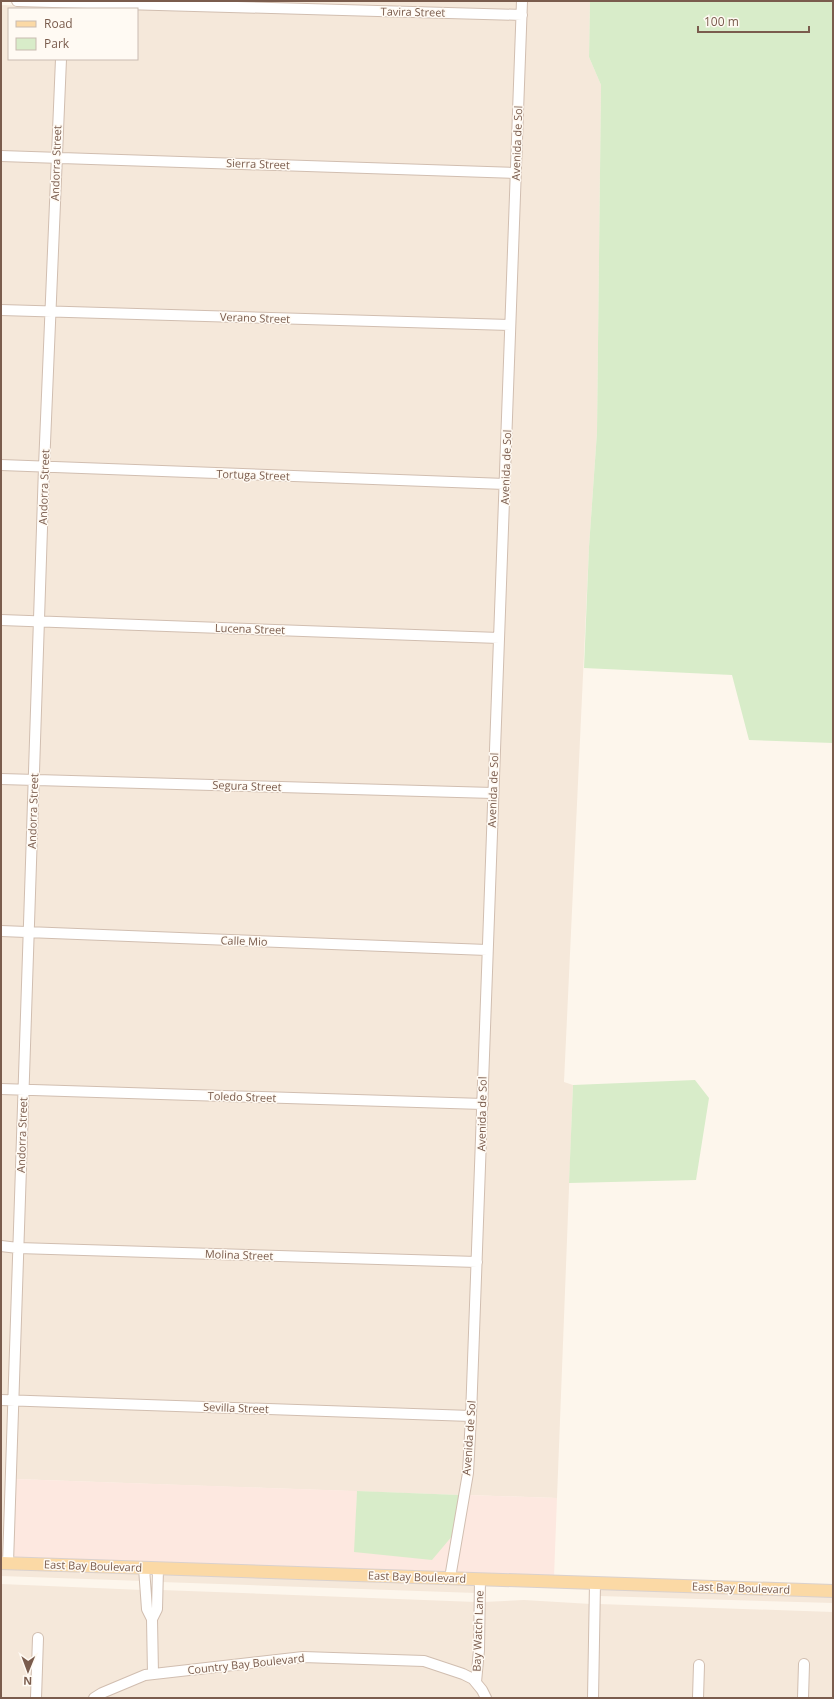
<svg xmlns="http://www.w3.org/2000/svg" width="834" height="1699" viewBox="0 0 834 1699" font-family="'Open Sans',sans-serif">
	<style>
		.residential { fill: #f5e8da }
		.commercial { fill: #fde8e0 }
		.green { fill: #d8ecc9 }
		.lines { fill: none; stroke-linecap: round; stroke-linejoin: round }
		.minor-casing { stroke: #d1beb0; stroke-width: 12 }
		.major-casing { stroke: #dad1cd; stroke-width: 14 }
		.minor { stroke: #fff; stroke-width: 10 }
		.major { stroke: #fbd9a5; stroke-width: 12 }
		.labels { text-anchor: middle; stroke-width: 3; stroke-linejoin: round; paint-order: stroke }
		.street-label { font-size: 11px; fill: #7a5c4d; stroke: #fffaf3 }
	</style>
	<rect width="100%" height="100%" fill="#fdf6ec"/>
	<path class="residential" d="M155 1H518V11Z
		M526 1H590L589 57 601 85 597 432 589 547 564 1082 573 1085 557 1498 468 1495Z
		M1 5 59 7V9H9V59H57L53 153 1 151Z
		M137 9 518 19 512 168 60 154 64 59H137Z
		M1 160 53 162 47 307 1 305Z
		M60 162 511 177 506 321 54 307Z
		M1 314 47 316 41 462 1 461Z
		M54 316 506 330 502 479 48 463Z
		M1 469 41 471 37 616 1 615Z
		M48 471 501 488 495 633 44 617Z
		M1 624 36 625 30 775 1 774Z
		M44 625 495 642 490 788 38 776Z
		M1 783 30 784 26 928 1 927Z
		M37 784 489 797 484 946 33 928Z
		M1 936H26L20 1086 1 1085Z
		M33 937 484 954 479 1100 28 1086Z
		M1 1094H20L15 1243 1 1241Z
		M27 1095 479 1108 473 1258 22 1244Z
		M1 1250 14 1252 10 1396H1Z
		M22 1252 473 1267 468 1412 17 1396Z
		M1 1404 9 1405 4 1559 1 1558Z
		M17 1405 467 1420 464 1473 460 1495 15 1479Z
		M1 1567 141 1572 143 1581 1 1576Z
		M161 1573 476 1583V1593L161 1582Z
		M1 1584 143 1590 148 1620 149 1670 100 1689 87 1698H39L42 1635 35 1634 32 1698H1Z
		M599 1587 833 1595V1603L599 1596Z
		M161 1590 476 1602 473 1674 441 1661 424 1657 275 1656 157 1669 156 1622Z
		M524 1600 591 1604 590 1698H490L479 1681 483 1602Z
		M599 1604 833 1612V1698H806L808 1660 801 1659 799 1698H702L703 1661 696 1660 694 1698H597Z
		M302 1662 424 1665 462 1678 472 1684 471 1686H474L481 1698H102L146 1679Z"/>
	<path class="commercial" d="M15 1479 357 1491 355 1552 453 1535 447 1574 12 1559Z
		M468 1495 557 1498 554 1577 454 1574Z"/>
	<path class="green" d="M590 1H833V743L749 740 732 675 584 668 589 547 597 432 601 85 589 57Z
		M695 1080 709 1098 696 1180 569 1183 573 1085Z
		M357 1491 460 1495 453 1535 432 1560 354 1552Z"/>
	<g class="lines">
		<g class="minor-casing">
			<path id="minor" d="M17 1 522 15
				M1 156 515 173
				M1 310 510 325
				M1 465 505 484
				M1 620 499 638
				M1 779 493 793
				M1 931 487 950
				M1 1089 483 1104
				M1 1246 18 1248 477 1262
				M1 1400 471 1416
				M8 1563 44 467 61 59
				M144 1568 147 1609 152 1619
				M450 1578 468 1473 471 1416 522 1
				M153 1674 152 1619 157 1609 158 1568
				M476 1682 479 1650 480 1579
				M36 1698 38 1638
				M94 1698 102 1693 145 1675 303 1657 424 1661 463 1674 473 1679 482 1690 486 1698
				M593 1698 595 1583
				M698 1698 699 1665
				M803 1698 804 1664"/>
		</g>
		<g class="major-casing">
			<path id="major" d="M1 1563 833 1591"/>
		</g>
		<use href="#minor" class="minor"/>
		<use href="#major" class="major"/>
	</g>
	<g class="labels">
		<g class="street-label">
			<text transform="translate(413 12) rotate(1)" y="4">Tavira Street</text>
			<text transform="translate(517 143) rotate(-88)" y="4">Avenida de Sol</text>
			<text transform="translate(56 163) rotate(-88)" y="4">Andorra Street</text>
			<text transform="translate(258 164) rotate(2)" y="4">Sierra Street</text>
			<text transform="translate(255 318) rotate(2)" y="4">Verano Street</text>
			<text transform="translate(506 467) rotate(-88)" y="4">Avenida de Sol</text>
			<text transform="translate(253 475) rotate(2)" y="4">Tortuga Street</text>
			<text transform="translate(44 487) rotate(-88)" y="4">Andorra Street</text>
			<text transform="translate(250 629) rotate(2)" y="4">Lucena Street</text>
			<text transform="translate(247 786) rotate(2)" y="4">Segura Street</text>
			<text transform="translate(493 790) rotate(-88)" y="4">Avenida de Sol</text>
			<text transform="translate(33 811) rotate(-88)" y="4">Andorra Street</text>
			<text transform="translate(244 941) rotate(2)" y="4">Calle Mio</text>
			<text transform="translate(242 1097) rotate(2)" y="4">Toledo Street</text>
			<text transform="translate(482 1114) rotate(-89)" y="4">Avenida de Sol</text>
			<text transform="translate(22 1135) rotate(-88)" y="4">Andorra Street</text>
			<text transform="translate(239 1255) rotate(2)" y="4">Molina Street</text>
			<text transform="translate(236 1408) rotate(2)" y="4">Sevilla Street</text>
			<text transform="translate(469 1438) rotate(-86)" y="4">Avenida de Sol</text>
			<text transform="translate(93 1566) rotate(2)" y="4">East Bay Boulevard</text>
			<text transform="translate(417 1577) rotate(2)" y="4">East Bay Boulevard</text>
			<text transform="translate(741 1588) rotate(2)" y="4">East Bay Boulevard</text>
			<text transform="translate(478 1631) rotate(-88)" y="4">Bay Watch Lane</text>
			<text transform="translate(246 1664) rotate(-6)" y="4">Country Bay Boulevard</text>
		</g>
	</g>
	<rect width="834" height="1699" fill="none" stroke="#7a5c4d" stroke-width="4"/>
	<rect x="8" y="8" width="130" height="52" fill="#fffaf3" stroke="#cabbb1"/>
	<rect x="16" y="21" width="20" height="6" fill="#fbd9a5" stroke="#cabbb1"/>
	<text x="44" y="28" font-size="12" fill="#7a5c4d">Road</text>
	<rect x="16" y="38" width="20" height="12" fill="#d8ecc9" stroke="#cabbb1"/>
	<text x="44" y="48" font-size="12" fill="#7a5c4d">Park</text>
	<g transform="translate(28 1671) rotate(181)" stroke="#fffaf3" stroke-width="3" paint-order="stroke">
	<path d="M0-3L7 15L0 10L-7 15Z" fill="#7a5c4d"/>
	<text y="-6" font-size="11" font-weight="bold" text-anchor="middle" fill="#7a5c4d">N</text>
	</g>
	<path d="M698 26v6h111v-6" fill="none" stroke="#7a5c4d" stroke-width="2"/>
	<text x="704" y="26" font-size="12" fill="#7a5c4d" stroke="#fffaf3" stroke-width="3" paint-order="stroke">100 m</text>
</svg>
